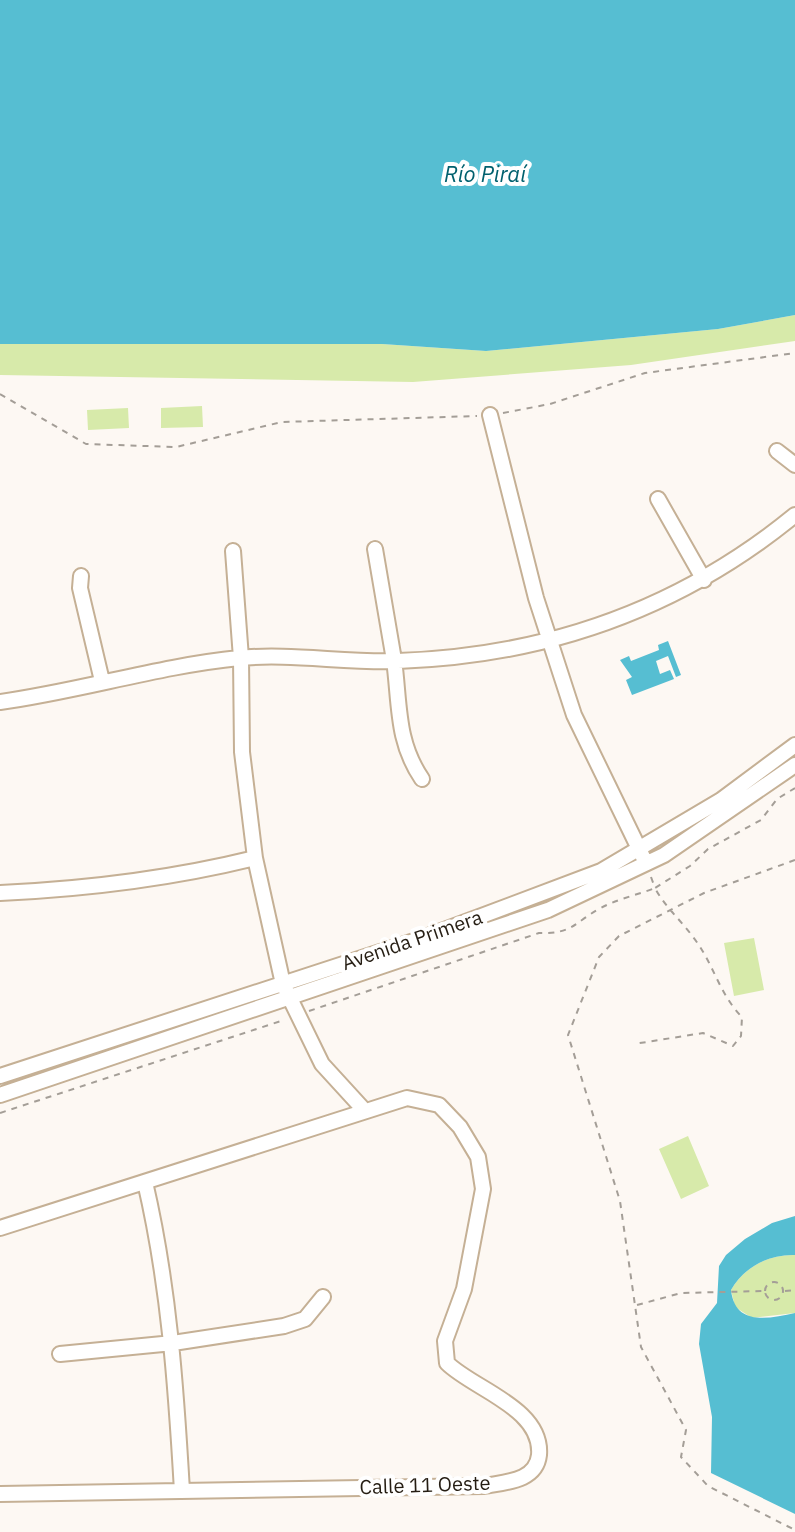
<svg xmlns="http://www.w3.org/2000/svg" width="795" height="1532" viewBox="0 0 795 1532" font-family="'IBM Plex Sans',sans-serif">
	<style>
		.green { fill: #d7eaaa }
		.water { fill: #56bed2 }
		.lines { fill: none; stroke-linecap: round; stroke-linejoin: round }
		.minor-casing { stroke: #c5b095; stroke-width: 18 }
		.path { stroke: #a49e97; stroke-width: 2; stroke-dasharray: 6 6; stroke-linecap: butt }
		.minor { stroke: #fff; stroke-width: 14 }
		.labels { text-anchor: middle; stroke-width: 8; stroke-linejoin: round; paint-order: stroke }
		.street-label { font-size: 20px; fill: #251d13; stroke: #fff }
		.water-label { font-size: 22px; font-style: italic; fill: #01606e; stroke: #fff }
	</style>
	<rect width="100%" height="100%" fill="#fdf8f3"/>
	<path class="green" d="M795 315V341L631 365 413 382 0 375V344H382L486 351 718 329Z
		M202 406 203 427 161 428V408Z
		M128 408 129 428 88 430 87 410Z
		M754 938 764 990 734 996 724 943Z
		M688 1136 709 1186 681 1199 659 1149Z
		M795 1255V1313L752 1318 735 1307 731 1290C744 1267 769 1254 795 1255Z"/>
	<path class="water" d="M0 0H795V315L718 329 486 351 382 344H0Z
		M668 641 681 675 676 677 668 656 656 661 660 674 670 670 674 679 632 695 626 680 632 677 620 660 629 656 631 661 659 650 658 645Z
		M795 1216V1255C769 1254 744 1267 731 1290 735 1326 768 1319 795 1313V1514L711 1473 712 1417 699 1344 701 1324 717 1303 719 1266 726 1255 745 1239 772 1223Z"/>
	<g class="lines">
		<g class="minor-casing">
			<path id="minor" d="M490 415 536 598 574 715 643 857
				M777 451 795 465
				M658 499 704 580
				M375 549C381 586 388 623 394 660 400 704 396 741 422 779
				M233 551 241 658 242 752 255 858 283 984 322 1064 365 1111
				M81 576 80 588 102 681
				M0 702C80 691 159 666 239 658 291 653 345 663 398 661 546 656 680 609 795 515
				M0 893C87 889 170 879 255 858
				M0 1076 423 938 601 871 721 800 795 745
				M0 1095 548 910 664 855 795 765
				M145 1182C169 1285 176 1387 182 1491
				M0 1228 407 1098 439 1105 460 1127 478 1157 483 1189 464 1289 445 1341 447 1363C473 1389 543 1408 539 1455 536 1482 504 1482 484 1486L0 1494
				M60 1354 173 1343 284 1326 305 1319 323 1297"/>
		</g>
		<path class="path" d="M0 394 86 444 176 447 282 422 477 416
			M503 413 550 404 645 373 795 353
			M795 860 704 893 619 936 599 957 568 1035 620 1201 641 1347 686 1430 681 1457 708 1486 795 1530
			M651 877 655 888 690 866 708 849 761 820 777 799 795 788
			M309 1011 539 933C574 934 574 922 601 908 617 899 637 895 655 888 665 907 680 919 693 937 713 962 719 994 742 1017L741 1036 733 1046 703 1033 634 1044
			M0 1113 284 1020
			M765 1291a9 9 0 1 1 18 0a9 9 0 1 1-18 0Z
			M785 1291 795 1290
			M637 1305 681 1293 765 1291"/>
		<use href="#minor" class="minor"/>
	</g>
	<g class="labels">
		<g class="street-label">
			<text transform="translate(412 940) rotate(-19)" y="7">Avenida Primera</text>
			<text transform="translate(425 1485) rotate(-2)" y="7">Calle 11 Oeste</text>
		</g>
		<g class="water-label">
			<text x="485" y="182">Río Piraí</text>
		</g>
	</g>
</svg>
